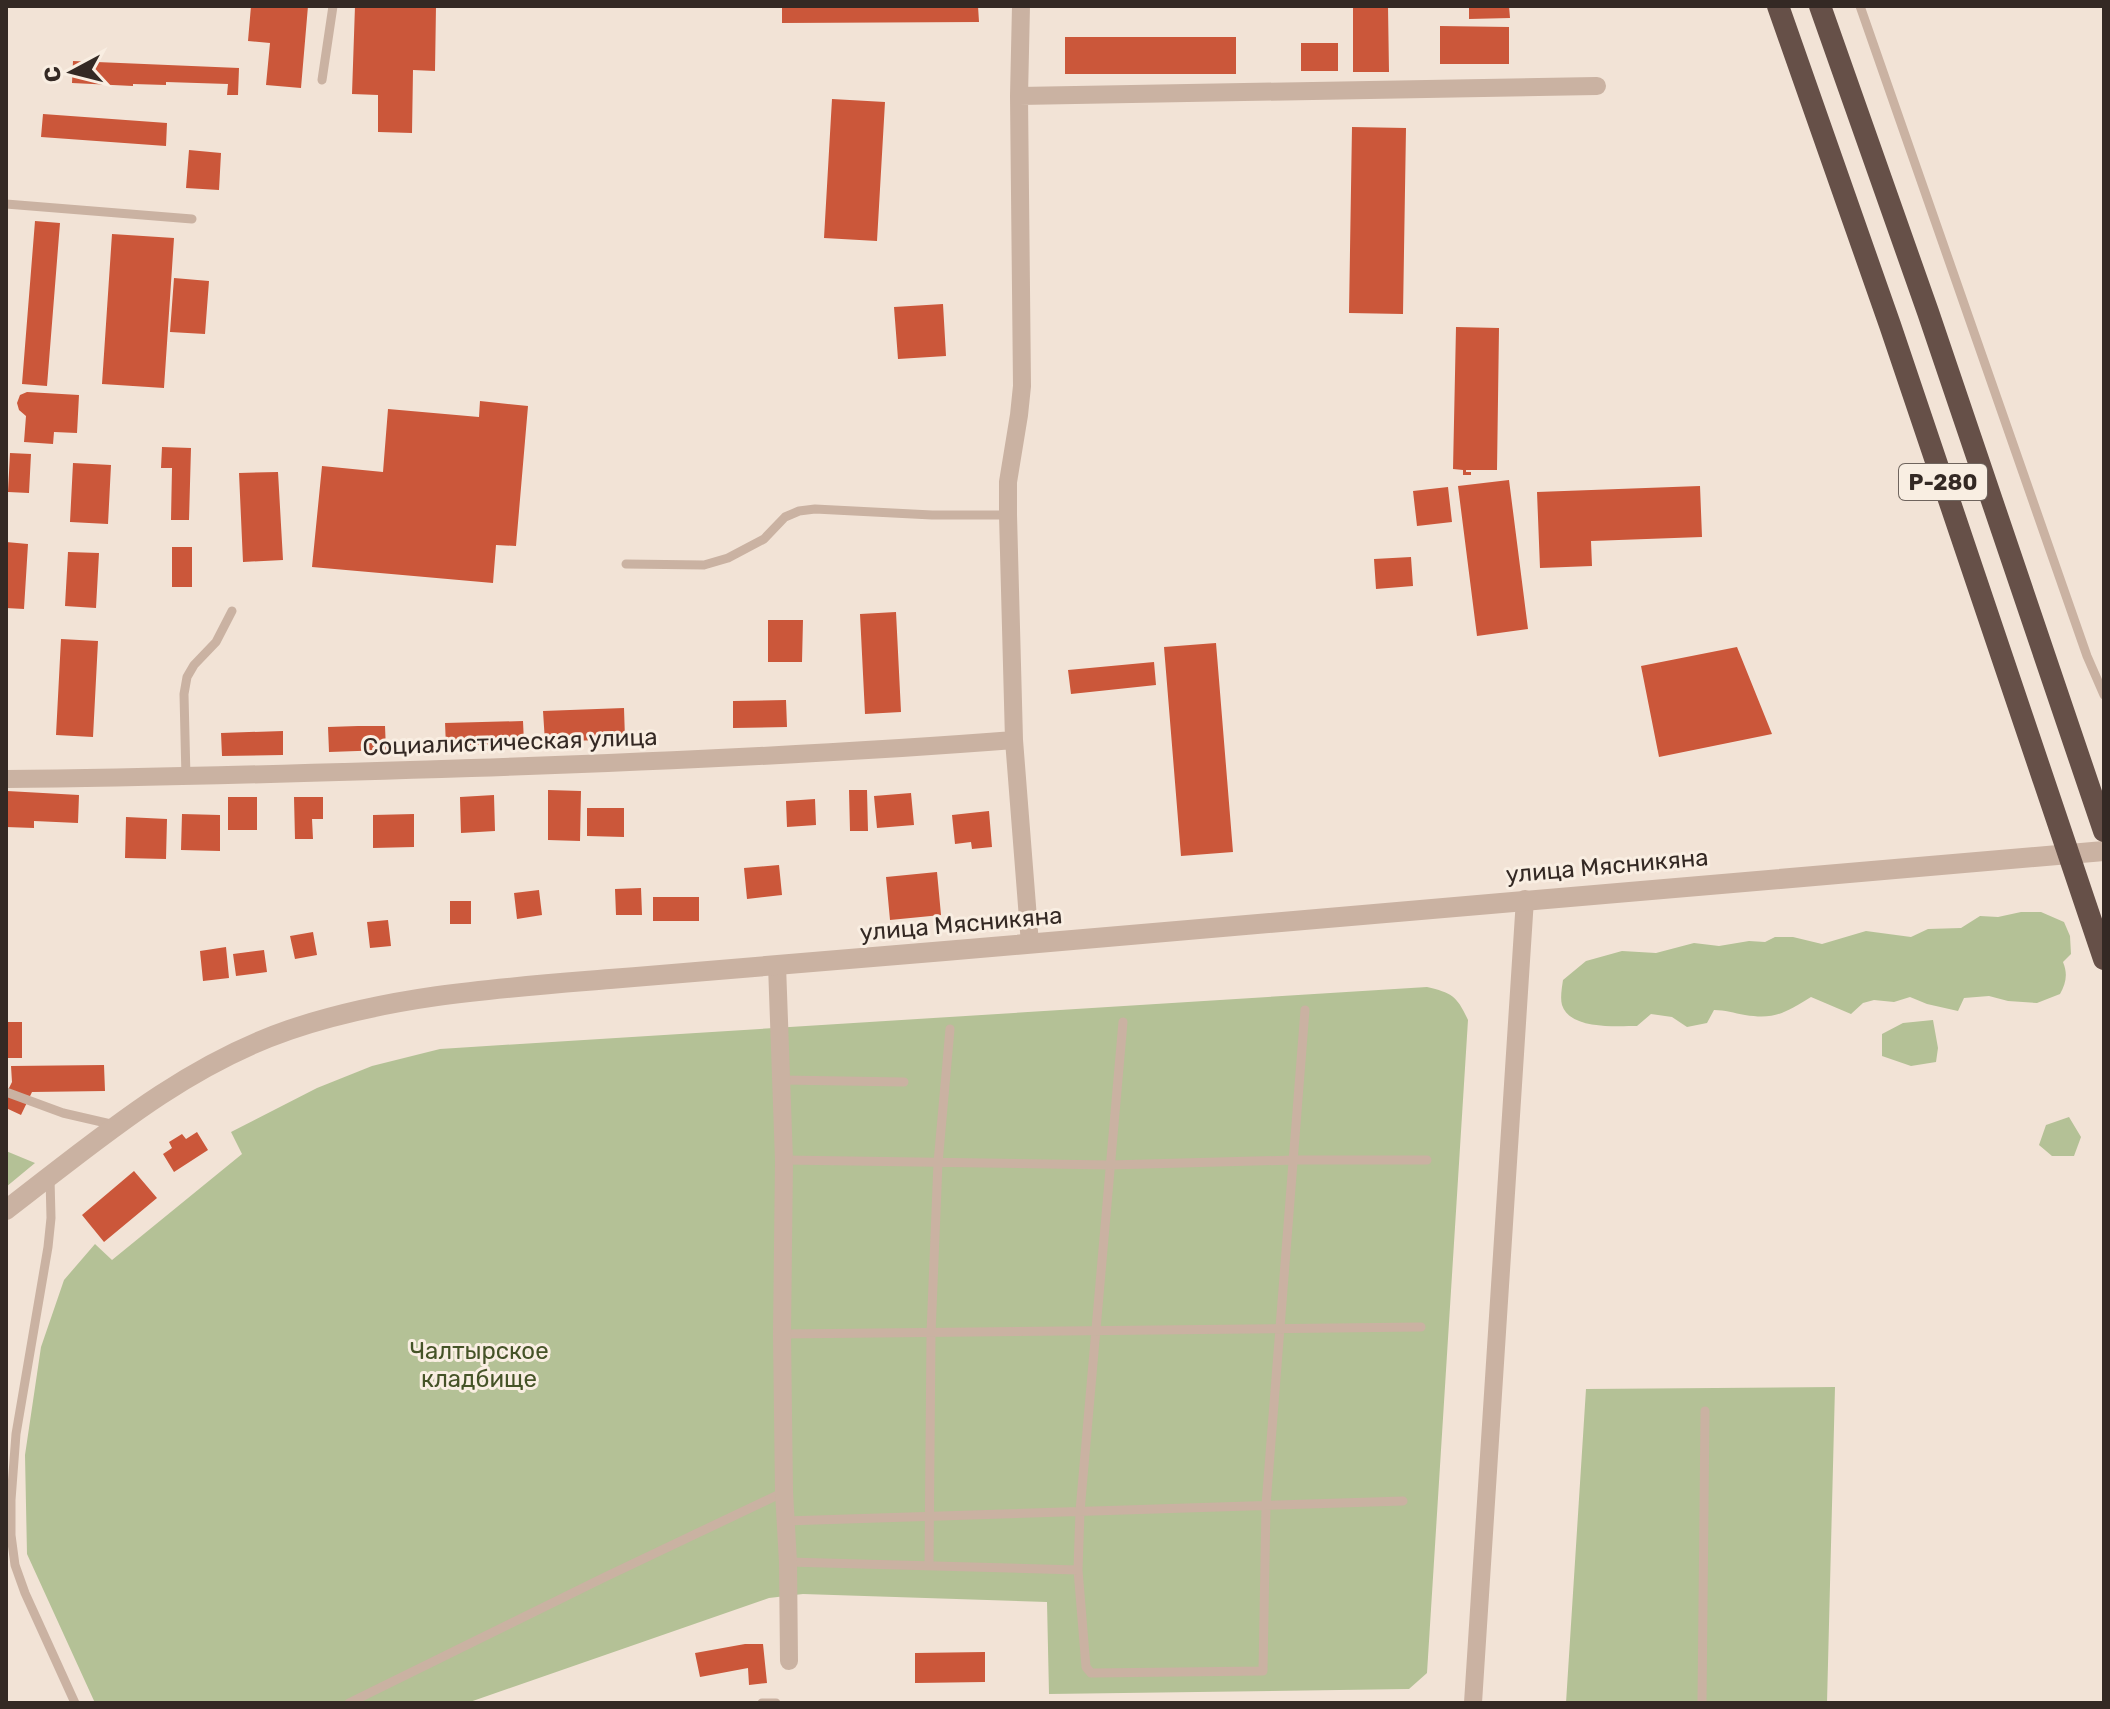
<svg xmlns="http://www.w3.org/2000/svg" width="2110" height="1709" viewBox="0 0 2110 1709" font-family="Rubik,sans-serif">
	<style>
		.green { fill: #b4c196 }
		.building { fill: #cb573a }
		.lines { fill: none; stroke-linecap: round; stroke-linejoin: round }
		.service { stroke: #cab2a2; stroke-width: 9 }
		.minor { stroke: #cab2a2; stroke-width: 18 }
		.tertiary { stroke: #cab2a2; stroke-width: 20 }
		.trunk { stroke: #665048; stroke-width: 22 }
		.labels { text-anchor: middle; stroke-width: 6; stroke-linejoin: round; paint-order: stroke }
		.shield { fill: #f9eee2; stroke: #6f645d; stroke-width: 2 }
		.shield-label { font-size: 22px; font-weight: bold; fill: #342924 }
		.street-label { font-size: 24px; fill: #342924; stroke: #f9eee2 }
		.park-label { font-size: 24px; fill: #455327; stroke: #f9eee2 }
	</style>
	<rect width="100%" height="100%" fill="#f2e3d6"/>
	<path class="green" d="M2021 912H2041L2064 922 2070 936 2071 954 2063 962C2068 974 2066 983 2060 994L2037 1003 2008 1001 1989 996 1964 998 1958 1011 1927 1004 1910 997 1894 1002 1874 1000 1863 1003 1851 1014 1811 997C1786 1012 1776 1020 1745 1015 1734 1013 1725 1010 1714 1010L1707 1023 1687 1027 1672 1017 1651 1014 1637 1026C1616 1026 1570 1030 1562 1005 1560 998 1562 987 1563 980L1586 961 1622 951 1656 953 1694 943 1719 946 1749 941 1765 942 1775 937H1793L1822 944 1866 931 1911 937 1928 929 1961 928 1980 916 1998 917Z
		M1427 987C1452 993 1457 996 1468 1020L1427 1673 1409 1689 1049 1694 1047 1602 803 1594 769 1598 467 1703H95L27 1554 25 1455 41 1347 64 1280 95 1244 112 1260 242 1154 231 1132 317 1088 372 1066 440 1049Z
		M1933 1020 1938 1048 1936 1062 1911 1066 1882 1056V1034L1903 1023Z
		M2069 1117 2081 1137 2074 1156H2052L2039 1145 2046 1125Z
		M6 1151 35 1163 6 1187Z
		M1835 1387 1827 1703H1566L1586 1389Z"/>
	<path class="building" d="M251 6H308L301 88 266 85 270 43 248 41Z
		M355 6H436L435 71 413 70 412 133 378 132V95L352 94Z
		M782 6H978L979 22 782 23Z
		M1353 6H1388L1389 72H1353Z
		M1469 6H1509L1510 18 1469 19Z
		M1440 26 1509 27V64H1440Z
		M1065 37H1236V74H1065Z
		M1301 43H1338V71H1301Z
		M73 61 239 68 238 95H227L228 84 166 82V85L133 84V86L72 83Z
		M832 99 885 102 877 241 824 238Z
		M43 114 167 123 166 146 41 137Z
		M1352 127 1406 128 1403 314 1349 313Z
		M189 150 221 153 219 190 186 188Z
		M35 221 60 223 47 386 22 384Z
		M112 234 174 238 164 388 102 384Z
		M174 278 209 281 205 334 170 332Z
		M943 304 946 356 898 359 894 307Z
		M1456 327 1499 328 1497 470H1466V472H1471V475H1463V470L1453 469Z
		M27 392 79 395 77 433 54 432 53 444 24 442 26 416 19 410 17 403 20 395Z
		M480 401 528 406 516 546 496 545 493 583 312 567 322 466 383 472 388 409 479 417Z
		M162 447 191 448 189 520H171L172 468H161Z
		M10 453 31 454 29 493 8 492Z
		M73 463 111 465 108 524 70 522Z
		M278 472 283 560 243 562 239 473Z
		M1509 480 1528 629 1477 636 1458 486Z
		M1700 486 1702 537 1591 541 1592 566 1540 568 1537 492Z
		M1448 487 1452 522 1417 526 1413 491Z
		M6 542 28 544 24 609 6 608Z
		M172 547H192V587H172Z
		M68 552 99 553 96 608 65 606Z
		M1411 557 1413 586 1376 589 1374 559Z
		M896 612 901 712 865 714 860 614Z
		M768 620H803L802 662H768Z
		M61 639 98 641 93 737 56 735Z
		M1216 643 1233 852 1181 856 1164 647Z
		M1737 647 1772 734 1659 757 1641 666Z
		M1154 662 1156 685 1071 694 1068 670Z
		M786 700 787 727 733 728V701Z
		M624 708 625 739 545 742 543 711Z
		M523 721 524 743 446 746 445 723Z
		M358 726H385L386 750 329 752 328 727Z
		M283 731V755L222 756 221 733Z
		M548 790 581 791 580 841 548 840Z
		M849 790H867L868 831H850Z
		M7 791 79 795 78 823 34 821V828L6 827Z
		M911 793 914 825 877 828 874 796Z
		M494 795 495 831 461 833 460 797Z
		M228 797H257V830H228Z
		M294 797H323V819H312L313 839H295Z
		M815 799 816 825 787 827 786 801Z
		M587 808H624V837L587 836Z
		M989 811 992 847 972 849 971 842 955 844 952 815Z
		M182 814 220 815V851L181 850Z
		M414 814V847L373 848V815Z
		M126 817 167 819 166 859 125 858Z
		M779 865 782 895 747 899 744 868Z
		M937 872 941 915 890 920 886 877Z
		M641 888 642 915H616L615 889Z
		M539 890 542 915 517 919 514 893Z
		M653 897H699V921H653Z
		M450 901H471V924H450Z
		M388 920 391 946 370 948 367 922Z
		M313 932 317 955 295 959 290 936Z
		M226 947 229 978 203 981 200 951Z
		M264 950 267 972 236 976 233 954Z
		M6 1022H22V1058H6Z
		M104 1065 105 1091 32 1092 21 1115 6 1108V1094L12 1082 11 1066Z
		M197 1132 208 1150 174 1172 163 1154 172 1148 169 1142 182 1134 186 1139Z
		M134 1171 157 1198 104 1242 82 1215Z
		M745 1644H763L767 1683 749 1685 748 1668 700 1677 695 1653Z
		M985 1652V1682L915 1683V1653Z"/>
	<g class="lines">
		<path class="service" d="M1860 6 2087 656 2104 695
			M322 80 333 6
			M6 204 192 219
			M626 564 704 565 728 558 764 539 785 517 799 511 815 509 932 515H1008
			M186 778 184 694 187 677 194 665 216 642 232 611
			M1123 1022 1080 1511 1078 1570 1086 1667 1091 1673 1263 1671 1266 1505 1305 1010
			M782 1080 904 1082
			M6 1092 63 1113 115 1125
			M784 1160 1110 1165 1294 1160H1427
			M50 1178 51 1218 48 1247 16 1434 11 1500V1535L15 1565 25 1593 75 1703
			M782 1334 1421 1327
			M785 1521 1403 1501
			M788 1562 1078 1570
			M929 1566 931 1333 938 1163 950 1029
			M349 1703 603 1578 784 1492
			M762 1703H776
			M1702 1703 1705 1411"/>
		<path class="minor" d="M1021 6 1019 96 1022 386 1019 415 1008 482V515L1014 740 1030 944
			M1019 96 1597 86
			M6 779C161 778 316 773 471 768 653 762 833 754 1014 740
			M777 965 784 1160 782 1334 784 1492 788 1562 789 1661
			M1473 1703 1525 899"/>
		<path class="tertiary" d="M6 1210C95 1142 181 1067 289 1030 392 995 501 988 610 979 722 970 834 960 945 951 1332 919 1718 881 2104 851"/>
		<path class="trunk" d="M1778 6 1890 325 2104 959
			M1820 6 1928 312 2104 831"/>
	</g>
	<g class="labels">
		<rect class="shield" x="1899" y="464" width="88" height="36" rx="6"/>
		<g class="shield-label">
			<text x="1943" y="490">Р-280</text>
		</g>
		<g class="street-label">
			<text transform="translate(510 742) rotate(-2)" y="8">Социалистическая улица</text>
			<text transform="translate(1607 866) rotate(-5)" y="8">улица Мясникяна</text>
			<text transform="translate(961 924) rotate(-5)" y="8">улица Мясникяна</text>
		</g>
		<g class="park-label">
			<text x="479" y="1359">Чалтырское<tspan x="479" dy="28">кладбище</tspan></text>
		</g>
	</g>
	<rect width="2110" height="1709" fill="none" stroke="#342924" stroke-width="16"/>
	<g transform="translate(72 72) rotate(263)" stroke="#f9eee2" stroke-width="6" paint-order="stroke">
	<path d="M0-6L14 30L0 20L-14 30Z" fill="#342924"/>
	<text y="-12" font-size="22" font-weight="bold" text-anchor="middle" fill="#342924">С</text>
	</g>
</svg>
